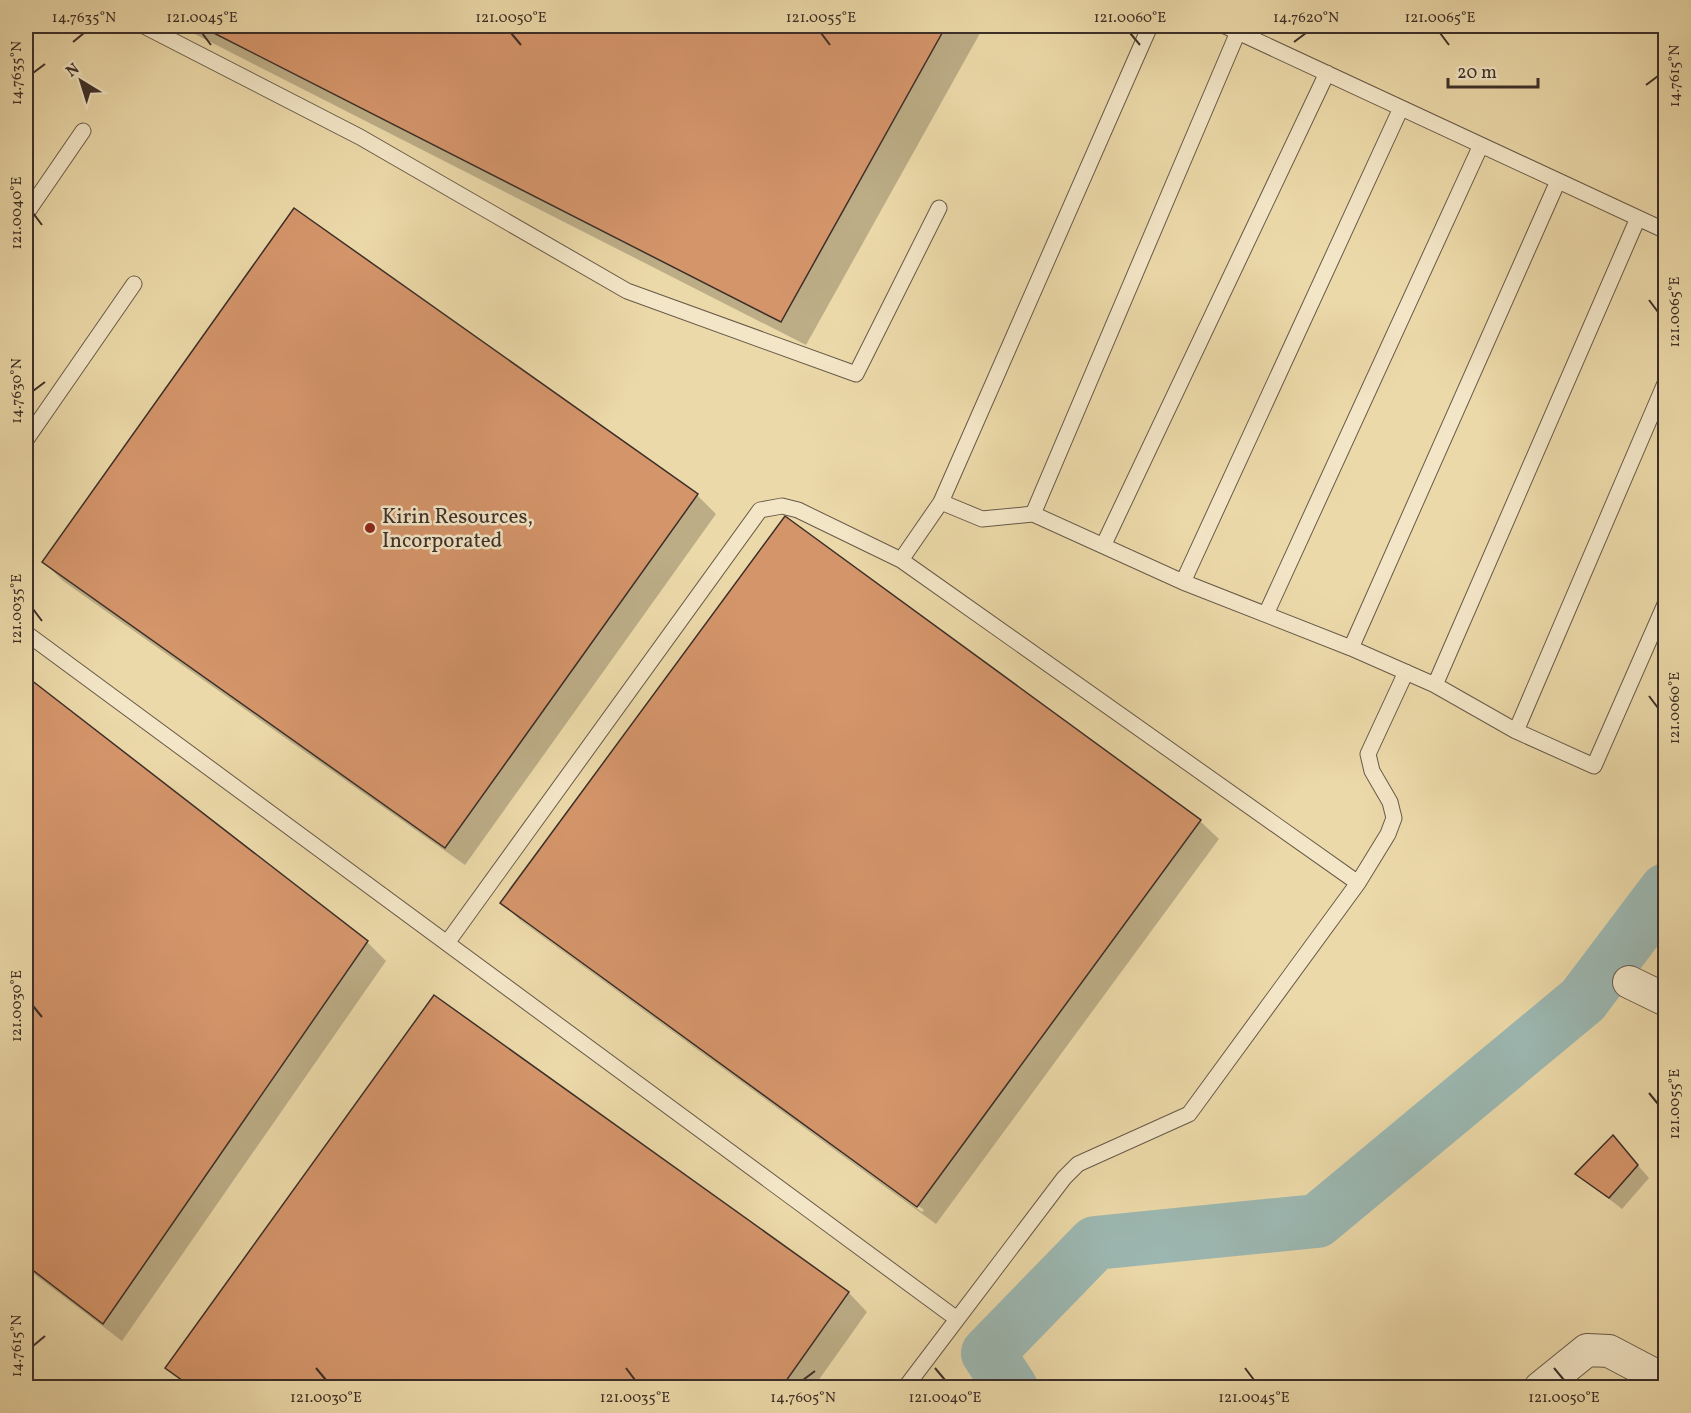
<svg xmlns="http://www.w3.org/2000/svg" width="1691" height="1413" viewBox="0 0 1691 1413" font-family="Vollkorn,serif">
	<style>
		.shadow { fill: #0003; fill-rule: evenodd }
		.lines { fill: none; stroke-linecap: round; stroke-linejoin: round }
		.river { stroke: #9cb8b2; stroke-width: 54 }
		.building { fill: #d5956b; stroke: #3c2f28; stroke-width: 1.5 }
		.lane-casing { stroke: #685a48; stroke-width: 17 }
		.street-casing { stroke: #685a48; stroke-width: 34 }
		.lane { stroke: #f3e6c7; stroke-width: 15 }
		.street { stroke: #f3e6c7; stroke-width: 32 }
		.ticks { fill: none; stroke: #3c2f28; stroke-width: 2 }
		.poi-dot { fill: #8f2418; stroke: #f3e6c7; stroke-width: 2 }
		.labels { text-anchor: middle; stroke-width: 5; stroke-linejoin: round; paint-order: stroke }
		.poi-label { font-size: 21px; fill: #3c2f28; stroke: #f3e6c7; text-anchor: start }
		.neatline { fill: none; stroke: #3c2f28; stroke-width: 2 }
		.ticks-label { font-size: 15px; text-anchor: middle; fill: #3c2f28 }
	</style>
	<rect width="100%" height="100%" fill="#ecd9a9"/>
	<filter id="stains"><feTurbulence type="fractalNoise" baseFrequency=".00333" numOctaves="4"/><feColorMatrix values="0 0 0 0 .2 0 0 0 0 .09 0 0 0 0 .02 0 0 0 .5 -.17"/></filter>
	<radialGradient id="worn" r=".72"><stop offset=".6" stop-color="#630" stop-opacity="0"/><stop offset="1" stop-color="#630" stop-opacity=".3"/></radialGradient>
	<path class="shadow" d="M179 26H984L806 345Z
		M697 495 716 514 465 865 63 581 44 562Z
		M26 678 367 942 386 961 122 1341 26 1268Z
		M1200 821 1219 839 936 1224 521 921 502 903ZM521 916 924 1210 922 1212 521 920Z
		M434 997 849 1293 867 1312 813 1388H188L167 1367Z
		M1613 1137 1649 1178 1622 1209 1577 1174Z"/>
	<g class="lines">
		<path class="river" d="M1011 1388 988 1353 1095 1243 1317 1221 1583 1000 1666 890"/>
	</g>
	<path class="building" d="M200 26H946L781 322Z
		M294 208 698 494 445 848 42 562Z
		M785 516 1201 820 917 1207 500 903Z
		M26 676 368 941 103 1324 26 1265Z
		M434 995 849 1292 781 1388H193L165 1368Z
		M1613 1135 1638 1165 1609 1198 1575 1174Z"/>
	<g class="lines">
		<g class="lane-casing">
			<path id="lane" d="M144 26 360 137 627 291 856 374 939 208
				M1225 26 1666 231
				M26 214 83 131
				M26 440 134 284
				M941 502 982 519 1033 514 1183 582 1351 648 1435 685 1516 731 1594 766 1666 602
				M1033 514 1238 32
				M1104 544 1327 73
				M901 560 1358 883
				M1183 582 1401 108
				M1266 614 1481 145
				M26 633 957 1319
				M1351 648 1558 181
				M1435 685 1638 218
				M1516 731 1666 381
				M447 943 760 510 782 506 798 510 901 560 941 502 1150 26
				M905 1388 1064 1178 1078 1164 1189 1114 1358 883 1388 834 1394 818 1390 802 1372 771 1368 754 1406 672"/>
		</g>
		<g class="street-casing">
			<path id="street" d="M1629 982 1666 1000
				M1540 1388 1587 1350 1609 1351 1666 1381"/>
		</g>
		<use href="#lane" class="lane"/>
		<use href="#street" class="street"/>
	</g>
	<path class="ticks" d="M202 33 211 45M511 33 521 45M821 33 830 45M1130 33 1140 45M1440 33 1449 45M73 42 84 33M1294 42 1306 33M33 73 45 64M1646 85 1658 76M33 213 42 225M1649 300 1658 312M33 391 45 382M33 609 42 621M1649 696 1658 708M33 1006 42 1017M1649 1093 1658 1104M33 1346 45 1336M316 1368 326 1380M626 1368 635 1380M935 1368 945 1380M1245 1368 1254 1380M1554 1368 1564 1380M803 1380 815 1371"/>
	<circle class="poi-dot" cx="370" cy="528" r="6"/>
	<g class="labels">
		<g class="poi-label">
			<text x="382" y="523">Kirin Resources,<tspan x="382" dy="24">Incorporated</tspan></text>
		</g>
	</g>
	<rect width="1691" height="1413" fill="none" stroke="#ecd9a9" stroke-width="66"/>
	<g transform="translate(81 81) rotate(322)" stroke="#f3e6c7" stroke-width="4.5" paint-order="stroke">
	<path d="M0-4.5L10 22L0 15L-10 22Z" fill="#3c2f28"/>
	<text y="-9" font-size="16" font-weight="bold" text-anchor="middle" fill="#3c2f28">N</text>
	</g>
	<path d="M1448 78v9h90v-9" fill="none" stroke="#3c2f28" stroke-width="3"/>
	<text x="1457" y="78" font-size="18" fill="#3c2f28" stroke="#f3e6c7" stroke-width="4.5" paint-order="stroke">20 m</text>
	<rect x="33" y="33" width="1625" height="1347" class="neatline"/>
	<g class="ticks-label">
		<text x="84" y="22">14.7635°N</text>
		<text x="202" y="22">121.0045°E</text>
		<text x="511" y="22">121.0050°E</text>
		<text x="821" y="22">121.0055°E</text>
		<text x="1130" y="22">121.0060°E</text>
		<text x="1306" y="22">14.7620°N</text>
		<text x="1440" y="22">121.0065°E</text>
		<text transform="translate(16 73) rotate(-90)" y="5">14.7635°N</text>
		<text transform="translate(1674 76) rotate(-90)" y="5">14.7615°N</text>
		<text transform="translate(16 213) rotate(-90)" y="5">121.0040°E</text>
		<text transform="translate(1674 312) rotate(-90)" y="5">121.0065°E</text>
		<text transform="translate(16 391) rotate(-90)" y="5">14.7630°N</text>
		<text transform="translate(16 609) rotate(-90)" y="5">121.0035°E</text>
		<text transform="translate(1674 708) rotate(-90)" y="5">121.0060°E</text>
		<text transform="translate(16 1006) rotate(-90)" y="5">121.0030°E</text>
		<text transform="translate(1674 1104) rotate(-90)" y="5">121.0055°E</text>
		<text transform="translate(16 1346) rotate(-90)" y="5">14.7615°N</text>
		<text x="326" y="1402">121.0030°E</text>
		<text x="635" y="1402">121.0035°E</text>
		<text x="803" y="1402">14.7605°N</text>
		<text x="945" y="1402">121.0040°E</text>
		<text x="1254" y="1402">121.0045°E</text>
		<text x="1564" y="1402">121.0050°E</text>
	</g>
	<rect width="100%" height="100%" filter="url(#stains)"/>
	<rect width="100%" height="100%" fill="url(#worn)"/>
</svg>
